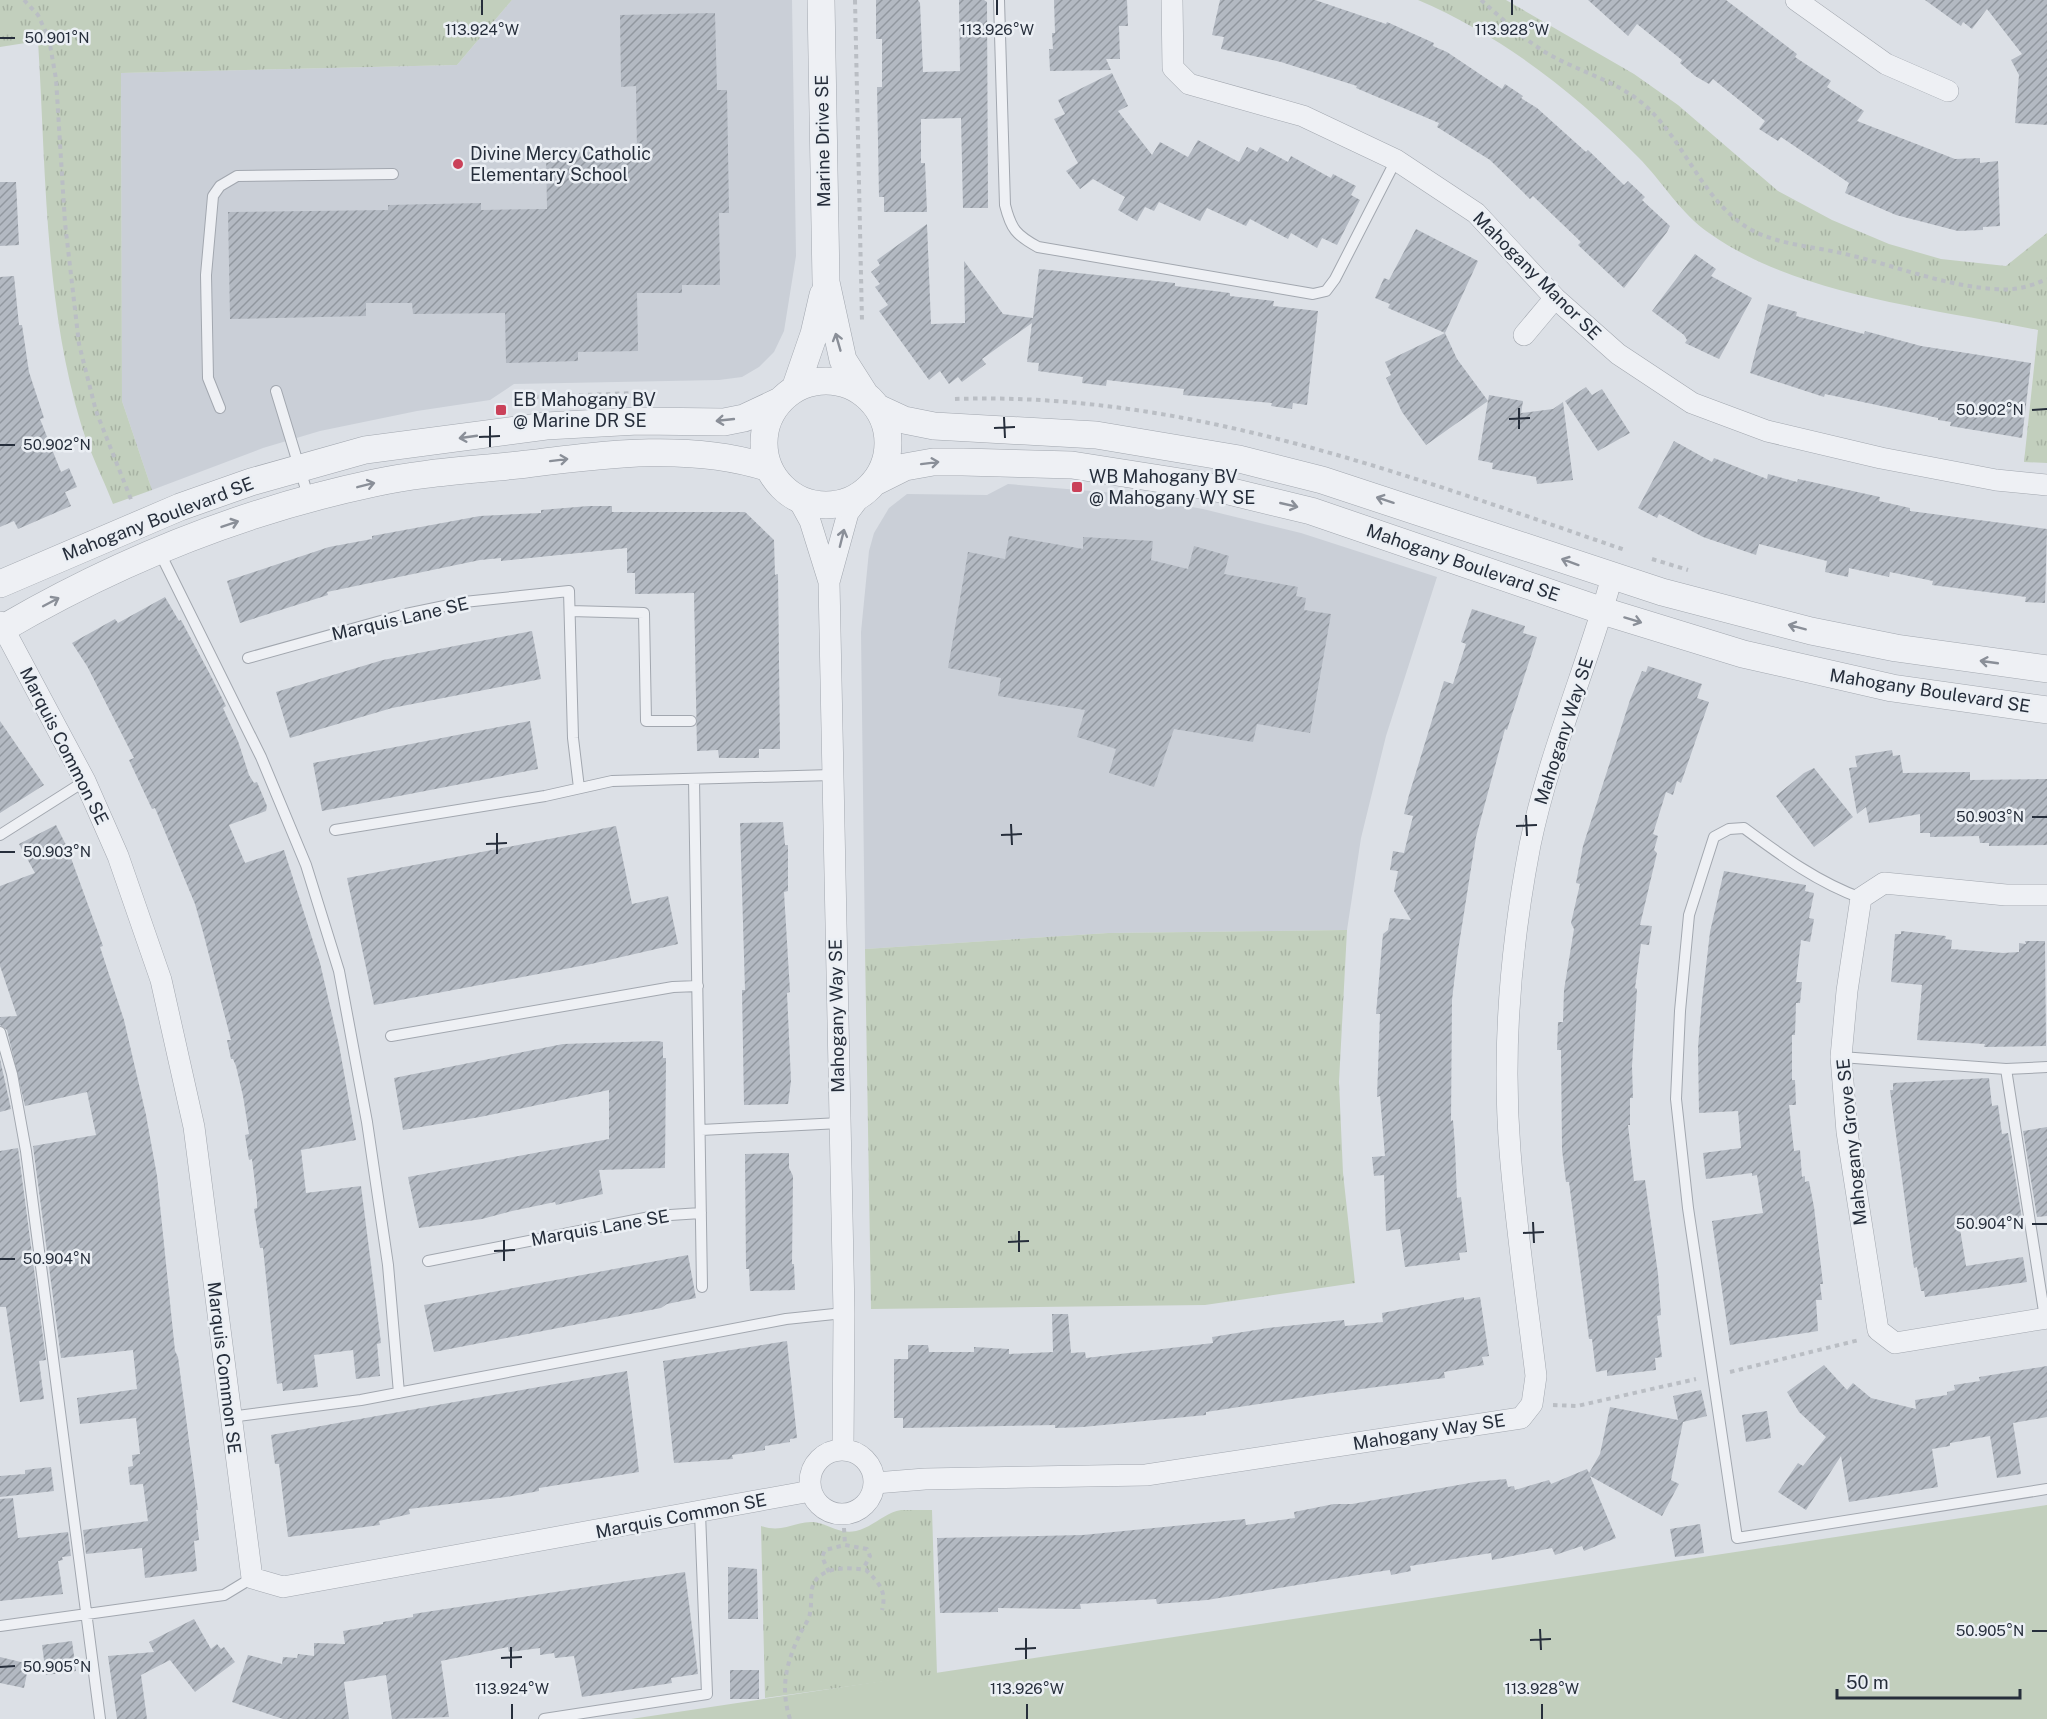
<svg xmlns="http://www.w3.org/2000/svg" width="2047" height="1719" viewBox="0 0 2047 1719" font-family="'Public Sans',sans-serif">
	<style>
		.built { fill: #cacfd7 }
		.green { fill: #c2cfbd }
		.park { fill: url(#park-tufts) }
		.building { fill: url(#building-hatch) }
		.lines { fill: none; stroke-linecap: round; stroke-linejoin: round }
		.service-casing { stroke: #a2a7af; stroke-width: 12 }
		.minor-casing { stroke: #a2a7af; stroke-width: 22 }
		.tertiary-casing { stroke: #a2a7af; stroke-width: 28 }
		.path { stroke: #babec4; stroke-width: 4; stroke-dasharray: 4.5 4.5; stroke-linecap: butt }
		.service { stroke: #eef0f4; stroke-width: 10 }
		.minor { stroke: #eef0f4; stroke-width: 21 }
		.tertiary { stroke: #eef0f4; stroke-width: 27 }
		.oneway { stroke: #8a8f98 }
		.ticks { fill: none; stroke: #262e3b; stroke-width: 2 }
		.poi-dot { fill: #ca4159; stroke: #ebeff4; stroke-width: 2 }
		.labels { text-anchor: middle; stroke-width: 5; stroke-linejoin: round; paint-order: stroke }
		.street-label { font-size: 18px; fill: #262e3b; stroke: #ebeff4 }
		.poi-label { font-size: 18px; fill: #262e3b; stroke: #ebeff4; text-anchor: start }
		.ticks-label { font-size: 15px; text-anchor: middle; fill: #262e3b; stroke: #ebeff4; stroke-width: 5; stroke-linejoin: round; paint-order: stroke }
	</style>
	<defs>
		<pattern id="park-tufts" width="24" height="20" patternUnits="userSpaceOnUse" patternTransform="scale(1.5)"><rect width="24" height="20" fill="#c2cfbd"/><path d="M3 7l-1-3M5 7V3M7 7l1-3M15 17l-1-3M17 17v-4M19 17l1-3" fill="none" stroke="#a7b2a3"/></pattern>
		<pattern id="building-hatch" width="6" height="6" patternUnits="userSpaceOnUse" patternTransform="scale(1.5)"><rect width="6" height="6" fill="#b3b9c2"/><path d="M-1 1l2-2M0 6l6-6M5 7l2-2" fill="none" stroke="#91979f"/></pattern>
	</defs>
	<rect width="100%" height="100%" fill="#dce0e6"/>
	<path class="built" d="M512 0H792L796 256 784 331 774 352 759 367 742 377 719 380 514 384 490 400 417 411 320 431 263 448 152 490 122 401 121 73 457 65Z
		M1008 484 1115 493 1203 509 1301 533 1437 577 1386 736 1361 838 1347 930 1108 933 865 949 861 632 869 551 874 533 889 508 907 494 987 495Z"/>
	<path class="green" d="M2047 1505V1719H631Z"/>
	<path class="park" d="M0 0H512L457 65 121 73 122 401 152 490 113 504C103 478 89 451 81 424 44 301 46 168 38 41L0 47Z
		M1418 0H1506L1634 74 1678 105 1778 191 1832 220 1889 244 1941 259 2006 266 2047 233V463L2024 462 2038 330C1932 308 1798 296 1709 233 1681 214 1662 181 1638 157 1574 92 1502 36 1418 0Z
		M1347 930 1339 1082 1343 1173 1355 1283 1205 1305 871 1309 865 949 1108 933Z
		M901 1510H932L937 1674 765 1698 761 1526C782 1533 791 1523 811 1522 827 1522 838 1535 856 1531 873 1527 884 1513 901 1510Z"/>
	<path class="building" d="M876 0H918L920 3 923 72 960 71 959 0H984L987 2 988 208H963L961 118 921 119V163H925L927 212H884V197H879L877 87H882V39H876Z
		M1054 0H1127L1128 26H1119L1120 59H1106L1111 70 1050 71 1049 49H1053L1052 33H1055Z
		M1220 0H1315L1386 24 1387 22 1434 43 1433 46 1447 52 1502 89 1505 84 1523 96 1521 98 1537 108 1586 152 1588 150 1624 185 1628 181 1645 197 1642 200 1670 226 1667 232 1624 288 1578 245 1581 242 1533 196 1530 199 1490 160 1437 127 1439 123 1356 88 1357 86 1281 62 1221 49 1224 37 1212 35Z
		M1588 0H1726L1797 54 1795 57 1831 81 1827 87 1864 111 1857 121 1955 159 1980 158V163L1998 161 2000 226 1983 227V230L1958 231 1896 215 1845 193 1849 183 1781 137 1778 141 1759 129 1765 121 1713 79 1709 84 1695 76 1680 63 1682 60 1637 24 1628 36Z
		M1925 0H2047V125L2015 123 2019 75 2011 60 2022 54 1987 9 1972 29 1963 22 1961 26Z
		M715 13 717 90H727L729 213H719L720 285H682V293H637L638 351 578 352V361L506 363 505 313 413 314 412 303H366V316L230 319 228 212 388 210V205L481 203V210L547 209 546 153 637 151 636 86 621 87 620 15Z
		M1112 73 1128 106 1118 111 1152 155 1160 142 1188 157 1198 140 1239 162 1247 147 1257 152 1260 147 1288 162 1291 156 1331 178 1333 174 1356 186 1351 195 1360 200 1337 245 1322 238 1317 248 1291 233 1288 239 1250 219 1246 226 1207 208 1200 221 1159 202 1154 211 1145 207 1137 221 1118 210 1125 197 1093 179 1080 189 1066 171 1078 163 1054 119 1065 114 1058 100Z
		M0 182H16L19 245 0 246Z
		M927 224 931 324 965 323 964 261 1003 314 1033 318 1039 269 1175 283V286L1230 293V296L1274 301 1273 306 1318 311 1307 405 1293 403 1292 409 1271 406 1272 403 1183 395 1184 389 1107 380 1106 386 1082 383 1083 377 1038 371 1039 363 1027 362 1032 323 982 359 986 364 962 382 958 377 949 384 940 371 929 380 879 311 888 305 875 287 880 284 871 272 880 265 877 260Z
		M1416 229 1478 261 1445 333 1388 308 1390 304 1375 298 1384 278 1389 280Z
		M1695 254 1716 269 1711 276 1752 298 1719 359 1685 343 1687 340 1684 335 1652 311Z
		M14 276 19 325H22L29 372 44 418 40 419 61 472 69 468 77 487 65 492 71 506 18 529 14 521 0 527V277Z
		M1768 304 1797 312 1796 316 1864 334 1865 331 1921 346 2031 363 2022 438 1950 426 1951 422 1938 420V418L1825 394 1824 397 1750 373Z
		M1445 333 1457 359 1488 401 1426 445 1402 412 1386 378 1391 375 1385 362Z
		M1586 387 1592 395 1602 389 1630 433 1598 451 1565 401Z
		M1489 395 1523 401 1521 413 1553 409 1563 402 1573 480 1537 484 1536 477 1492 469 1493 463 1478 460Z
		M1674 441 1712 462 1714 458 1767 479 1768 474 1797 482 1798 479 1880 497 1879 501 1910 508V511L2047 529 2045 603 2025 602 2026 597 1932 585 1933 581 1890 572 1889 577 1849 568 1848 577 1825 572 1827 561 1759 544 1756 555 1703 537 1659 514 1657 518 1638 508Z
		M589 506H612V512H745L774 540 775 575 778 574 780 749H759V758H719L718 750 697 751 694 593 635 594V573H627V548L501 561V558L480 560 327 592 328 595 240 623 227 581 329 547 372 539V536L480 516 541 513V510Z
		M1009 536 1083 549V537L1153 541 1151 560 1188 569 1194 546 1229 556 1224 574 1298 587 1296 596 1306 598 1304 610 1331 614 1310 733 1257 724 1253 742 1174 729 1154 787 1109 773 1116 749 1077 737 1085 710 998 696 1001 678 948 668 968 552 1005 559Z
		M165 597 179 621 181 620 212 678 226 706 223 708 238 741 249 775 254 783 257 782 267 806 266 811 229 825 245 863 284 850 320 963 339 1045 356 1140 301 1150 306 1193 361 1186 381 1343 377 1344 380 1376 356 1379 353 1350 314 1355 318 1387 283 1391 282 1383 277 1384 263 1248H260L257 1228 254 1209 257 1208V1200L252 1159 249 1160 245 1135 249 1134 243 1096 236 1066 233 1059H231L227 1040H231L203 932 195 904 155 808 152 809 129 760 134 758 87 666 72 643 115 619 118 623Z
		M1472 609 1525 626 1523 633 1537 637 1507 730 1505 729 1476 837 1457 957 1452 1000 1451 1121 1453 1120 1455 1147 1457 1198 1461 1197 1467 1252 1459 1253 1460 1260 1405 1267 1400 1229 1386 1231 1384 1175 1374 1176 1372 1157 1385 1156 1380 1096 1377 1097 1380 1014H1376L1381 956 1383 934 1388 930 1390 918 1411 920 1394 891 1398 871 1390 870 1393 851 1404 853 1413 816 1404 814 1409 795 1444 681 1453 684 1466 644 1461 642Z
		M532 631 541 679 392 708 290 738 276 692 383 660Z
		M1648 666 1702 684 1697 698 1709 702 1681 783 1677 781 1673 795 1666 792 1653 834 1658 836 1654 850 1657 853 1640 925 1652 926 1649 945 1641 944 1635 988 1637 989 1632 1066 1633 1098H1630V1125H1628L1634 1181 1645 1180 1658 1274 1661 1315 1657 1316 1662 1357 1655 1358 1656 1370 1607 1376V1370L1596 1372 1592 1339H1589L1569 1182H1566L1562 1150 1561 1050H1557L1558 1022H1563L1564 990 1574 929 1571 923 1580 884 1576 883 1583 846 1630 700 1642 671 1646 672Z
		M0 721 44 785 0 813Z
		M530 721 538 769 322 811 313 763Z
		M1892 750 1893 756 1900 755 1903 773 1970 772V780L2047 779V845L1989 846V843H1980L1979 836 1930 837V833H1920V814L1869 823 1866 807 1857 814 1849 768 1857 767 1855 756Z
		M1814 768 1853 817 1814 847 1776 796 1804 773Z
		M783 822 785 845H788V891L784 892 790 992 787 993 791 1081 788 1104 744 1105 742 990H745L740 823Z
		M56 825 67 847 103 946 100 947 124 1020 146 1115 157 1176 175 1351 178 1357 198 1510H196L199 1540 194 1541 197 1571 145 1578 142 1548 86 1554 83 1530 148 1521 143 1484 130 1485 128 1467 133 1466 132 1455 140 1454 136 1418 80 1424 77 1398 137 1389 133 1350 61 1358 33 1146 96 1135 87 1092 25 1106 7 1030 0 1025V1017L17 1016 0 966V886L35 873 19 844Z
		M616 826 632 904 668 896 678 944 591 964 374 1005 347 878Z
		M1724 871 1806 885 1805 891 1814 893 1809 918 1814 919 1810 942 1801 940 1796 982H1802L1800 1003H1796L1795 1035H1792V1080H1795L1796 1105H1789L1794 1151 1800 1150 1802 1177 1805 1176V1182L1809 1181 1814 1207 1823 1284H1820L1822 1300H1816L1818 1331 1730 1345 1712 1221 1763 1213 1757 1175 1752 1176V1173L1706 1179 1703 1153 1741 1148 1738 1111 1699 1113 1698 1047 1702 1001 1710 932Z
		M1901 931 1946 936 1945 939 1952 940 1951 949 2003 953 2019 952V943L2026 944 2025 941H2045L2046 1046 1984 1047 1985 1044 1917 1040 1922 985 1891 982 1895 934H1901Z
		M657 1041 663 1042V1058H666L665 1168 599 1170 603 1194 556 1205 555 1202 512 1211 482 1219 419 1228 408 1177 609 1139V1090L480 1117 403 1130 394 1078 563 1044Z
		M0 1059 11 1109 0 1112Z
		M1989 1078 1992 1106 1998 1105 2002 1134 2008 1133 2022 1219 1960 1229 1966 1266 2023 1257 2027 1282 1925 1297 1924 1291H1921L1917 1267 1914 1268 1890 1090H1893V1083Z
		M2047 1127V1216L2037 1217 2023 1131Z
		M18 1148 46 1360 39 1361 44 1399 20 1402 6 1307H0V1151Z
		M789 1153V1168L793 1176 792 1264H794L795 1290 750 1291 749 1269H746L745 1154Z
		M688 1255 696 1298 667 1304 661 1308 434 1352 424 1305Z
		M1464 1297V1300L1480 1297 1489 1356 1482 1357 1484 1365 1444 1372 1445 1378 1331 1393 1206 1412V1415L1083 1427 1055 1428V1425L903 1428V1418H894V1359H908V1345H928L929 1352H974V1347L1009 1349V1354L1053 1352 1052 1314H1068L1071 1353 1085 1352 1086 1358 1213 1343 1212 1337 1268 1328 1344 1320 1345 1326 1383 1322 1382 1313Z
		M787 1341 797 1438 790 1439V1442L765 1446V1450L732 1455 733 1459 674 1463 663 1361Z
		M1824 1365 1847 1390 1853 1383 1871 1398 1916 1409 1915 1400 1947 1395V1392L1955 1390 1954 1385 1980 1381 1979 1377 2047 1366V1417L2013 1423 2021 1474 1997 1478 1990 1436 1950 1443V1446L1932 1449 1938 1487 1849 1502 1841 1456 1806 1510 1778 1492 1798 1463 1803 1466 1826 1437 1799 1412 1787 1392Z
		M627 1371 639 1472 539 1488V1491L506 1497 409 1509 410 1514 379 1521 380 1525 288 1537 279 1464H275L271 1435Z
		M1701 1390 1707 1416 1683 1422 1671 1480 1679 1484 1662 1516 1590 1476 1616 1538 1584 1551 1582 1546 1555 1555 1552 1548 1492 1560 1491 1553 1410 1566 1411 1571 1391 1575 1390 1570 1376 1572 1207 1600 1157 1604 1156 1599 1080 1604 1081 1609 998 1608V1612L940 1613 937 1538 1083 1535 1245 1519 1246 1525 1295 1518 1294 1512 1334 1504H1352L1475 1482 1506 1479 1508 1487 1514 1486 1515 1490 1549 1480 1551 1484 1587 1469 1589 1473 1600 1454 1610 1407 1678 1420 1673 1396Z
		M1767 1411 1771 1438 1746 1442 1742 1415Z
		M51 1467 54 1491 0 1497V1476L25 1474V1470Z
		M13 1498 18 1538 68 1532 71 1556 62 1557 63 1560 58 1561 63 1594 0 1601V1499Z
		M1700 1524 1704 1553 1675 1557 1670 1529Z
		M728 1567 757 1569 758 1619H728Z
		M685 1572 698 1674 671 1678 672 1683 582 1697 574 1656 555 1658 554 1653 540 1655V1648L509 1652 508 1647 441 1661 449 1717 392 1719 386 1675 344 1682 349 1719H283L232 1702 248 1655 282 1664 283 1657 297 1658 298 1654 314 1656V1643L345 1644 343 1631 383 1624V1622L413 1617V1614Z
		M194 1619 211 1649 217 1644 221 1649 224 1647 235 1662 195 1692 170 1660 141 1675 147 1719H117L108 1656 154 1652 149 1642Z
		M72 1641 76 1671 46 1675 42 1645Z
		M0 1657 29 1664 24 1688 0 1683Z
		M730 1670H759V1699H730Z"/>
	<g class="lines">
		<g class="service-casing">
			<path id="service" d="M999 0 1005 205C1011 229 1016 235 1038 247L1313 294 1326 291 1335 279 1396 160
				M276 391 309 499
				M220 408 208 378 206 275 213 196 220 186 237 176 393 174
				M159 551 261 757 306 865 339 971 367 1122 388 1265 399 1393
				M570 611 644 613 646 721H691
				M248 658 406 614 464 602 569 591 573 738 579 788
				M694 779 702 1287
				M335 830 545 796 612 781 832 775
				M0 835 85 781
				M1861 898C1817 882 1782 856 1744 828L1729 829 1714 837 1689 915 1680 1011 1676 1099 1688 1208 1737 1538 2047 1489
				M0 1032 12 1074 26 1151 100 1719
				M391 1036 673 987 698 986
				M1841 1057 2006 1069 2047 1067
				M2006 1069 2045 1318
				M701 1130 840 1123
				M428 1261 655 1216 701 1213
				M230 1417 361 1400 786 1319 844 1313
				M0 1626 224 1595 252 1578
				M544 1719 707 1694 700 1513"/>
		</g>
		<g class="minor-casing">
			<path id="minor" d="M1172 0 1173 68 1189 84 1303 116 1396 160 1476 213 1555 298 1618 354 1692 403 1767 431 1881 458 1996 480 2047 485
				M1796 0 1886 64 1948 91
				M1524 335 1555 298
				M798 499 810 521 829 582
				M0 622 85 781 118 856 161 980 194 1127 252 1578 283 1587 811 1491
				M2047 895H2006L1884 883 1861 898 1847 991 1841 1057 1847 1132 1878 1330 1895 1343 2047 1318
				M843 1449 844 1313 829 582 848 513 860 497
				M810 1482a32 32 0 1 1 64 0a32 32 0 1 1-64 0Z
				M875 1483 925 1479 1146 1475 1521 1418 1532 1404 1536 1376C1527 1302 1516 1227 1510 1151 1502 1050 1511 944 1530 845 1549 753 1587 667 1612 577"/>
		</g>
		<g class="tertiary-casing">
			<path id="tertiary" d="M821 0 826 282 843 360 864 393
				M764 443a62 62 0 1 1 124 0a62 62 0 1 1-124 0Z
				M795 389 814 334 823 295
				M878 408 904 420 934 426 1096 435 1239 459 1322 480 1662 592 1811 631 1896 648 2047 669
				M875 482 905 467 933 462H963L1072 465 1212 487 1311 511 1603 611 1743 654 1892 688 2047 710
				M0 584 180 507 251 482 365 450 546 426 638 421 724 422 744 418 780 401
				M0 630C116 562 242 511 374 483 423 472 476 470 527 464 606 454 692 443 769 468"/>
		</g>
		<path class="path" d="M24 0 38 15 49 39 56 79 65 223 79 344 96 411 132 502
			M855 0 862 321
			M1481 0C1504 20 1526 42 1552 56 1581 72 1615 81 1641 102 1681 135 1697 189 1738 221 1768 245 1809 245 1845 254 1894 265 1944 286 1995 289 2014 291 2029 287 2047 279
			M955 399C1188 391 1409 476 1625 550
			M517 403 535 397 634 393
			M1652 559 1688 570
			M1730 1372 1859 1340
			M1553 1405 1577 1406 1696 1379
			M844 1528 845 1545
			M829 1572 822 1557 825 1550 845 1545 867 1549 870 1556 863 1569
			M790 1719C780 1688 786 1663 800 1634 803 1628 809 1620 810 1613 813 1600 807 1585 821 1575 834 1566 852 1568 866 1570 879 1583 887 1591 882 1610"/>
		<use href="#service" class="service"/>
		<use href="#minor" class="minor"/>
		<use href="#tertiary" class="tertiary"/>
	</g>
	<defs><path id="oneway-shaft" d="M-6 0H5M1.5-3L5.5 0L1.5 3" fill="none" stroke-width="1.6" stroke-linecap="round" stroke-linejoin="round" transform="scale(1.5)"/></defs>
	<g class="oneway">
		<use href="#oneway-shaft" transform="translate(838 342) rotate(-106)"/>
		<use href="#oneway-shaft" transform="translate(725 420) rotate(174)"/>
		<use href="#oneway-shaft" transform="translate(468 437) rotate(172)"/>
		<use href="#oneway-shaft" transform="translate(559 460) rotate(-7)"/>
		<use href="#oneway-shaft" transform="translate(930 463) rotate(-7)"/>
		<use href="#oneway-shaft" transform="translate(366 485) rotate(-14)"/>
		<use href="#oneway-shaft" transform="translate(1385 500) rotate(-162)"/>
		<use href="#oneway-shaft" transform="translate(1289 505) rotate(13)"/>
		<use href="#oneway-shaft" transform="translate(230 524) rotate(-19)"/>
		<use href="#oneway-shaft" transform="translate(842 538) rotate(-76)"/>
		<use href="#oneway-shaft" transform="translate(1570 562) rotate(-160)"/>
		<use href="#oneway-shaft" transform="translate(51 602) rotate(-28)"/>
		<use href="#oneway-shaft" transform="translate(1633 620) rotate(17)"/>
		<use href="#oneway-shaft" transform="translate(1797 627) rotate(-165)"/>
		<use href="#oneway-shaft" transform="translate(1989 662) rotate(-172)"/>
	</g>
	<path class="ticks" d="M482 0V15M997 0V15M1512 0V15M0 38H15M1519 408V429M2032 410 2047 409M1004 417 1005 438M1509 419 1530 418M490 426V447M994 428 1015 427M479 437 500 436M0 445H15M1526 815 1527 836M2032 817H2047M1011 824 1012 845M1516 826 1537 825M497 833V854M1001 835 1022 834M486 844 507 843M0 852H15M1533 1222 1534 1243M2032 1224H2047M1019 1231V1252M1523 1233 1544 1232M504 1240V1261M1008 1242 1029 1241M494 1251 515 1250M0 1259H15M1540 1629 1541 1650M2032 1631H2047M1026 1638V1659M1530 1640 1551 1639M511 1647V1668M1015 1649 1036 1648M501 1658 522 1657M0 1667 15 1666M512 1704V1719M1027 1704V1719M1542 1704V1719"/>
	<g class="poi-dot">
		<circle cx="458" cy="164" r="6"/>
		<rect x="495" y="404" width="12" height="12" rx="3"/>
		<rect x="1071" y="481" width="12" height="12" rx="3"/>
	</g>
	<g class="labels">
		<g class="street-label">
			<text transform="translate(823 141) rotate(-91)" y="6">Marine Drive SE</text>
			<text transform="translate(1537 276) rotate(45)" y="6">Mahogany Manor SE</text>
			<text transform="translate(158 519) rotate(-21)" y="6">Mahogany Boulevard SE</text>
			<text transform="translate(1463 563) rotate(19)" y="6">Mahogany Boulevard SE</text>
			<text transform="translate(400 619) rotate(-13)" y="6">Marquis Lane SE</text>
			<text transform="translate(1930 691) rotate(9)" y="6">Mahogany Boulevard SE</text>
			<text transform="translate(1564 731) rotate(-72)" y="6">Mahogany Way SE</text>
			<text transform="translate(64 746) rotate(63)" y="6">Marquis Common SE</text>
			<text transform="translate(837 1016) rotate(-91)" y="6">Mahogany Way SE</text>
			<text transform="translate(1852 1142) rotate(-96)" y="6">Mahogany Grove SE</text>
			<text transform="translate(600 1228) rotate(-10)" y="6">Marquis Lane SE</text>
			<text transform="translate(224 1368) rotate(83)" y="6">Marquis Common SE</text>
			<text transform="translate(1429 1432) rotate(-9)" y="6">Mahogany Way SE</text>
			<text transform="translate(681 1516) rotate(-11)" y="6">Marquis Common SE</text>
		</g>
		<g class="poi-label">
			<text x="470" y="160">Divine Mercy Catholic<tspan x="470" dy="21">Elementary School</tspan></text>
			<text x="513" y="406">EB Mahogany BV<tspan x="513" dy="21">@ Marine DR SE</tspan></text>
			<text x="1089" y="483">WB Mahogany BV<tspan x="1089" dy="21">@ Mahogany WY SE</tspan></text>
		</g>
	</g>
	<g class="ticks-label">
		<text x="482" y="35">113.924°W</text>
		<text x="997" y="35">113.926°W</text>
		<text x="1512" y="35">113.928°W</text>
		<text x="57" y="43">50.901°N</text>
		<text x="1990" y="415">50.902°N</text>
		<text x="57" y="450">50.902°N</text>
		<text x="1990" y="822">50.903°N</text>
		<text x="57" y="857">50.903°N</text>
		<text x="1990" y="1229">50.904°N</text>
		<text x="57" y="1264">50.904°N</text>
		<text x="1990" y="1636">50.905°N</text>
		<text x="57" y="1672">50.905°N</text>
		<text x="512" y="1694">113.924°W</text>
		<text x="1027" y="1694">113.926°W</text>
		<text x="1542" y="1694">113.928°W</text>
	</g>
	<path d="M1837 1689v9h183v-9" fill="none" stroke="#262e3b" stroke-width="3"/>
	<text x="1846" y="1689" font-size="18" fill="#262e3b" stroke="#ebeff4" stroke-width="4.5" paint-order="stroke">50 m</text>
</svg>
